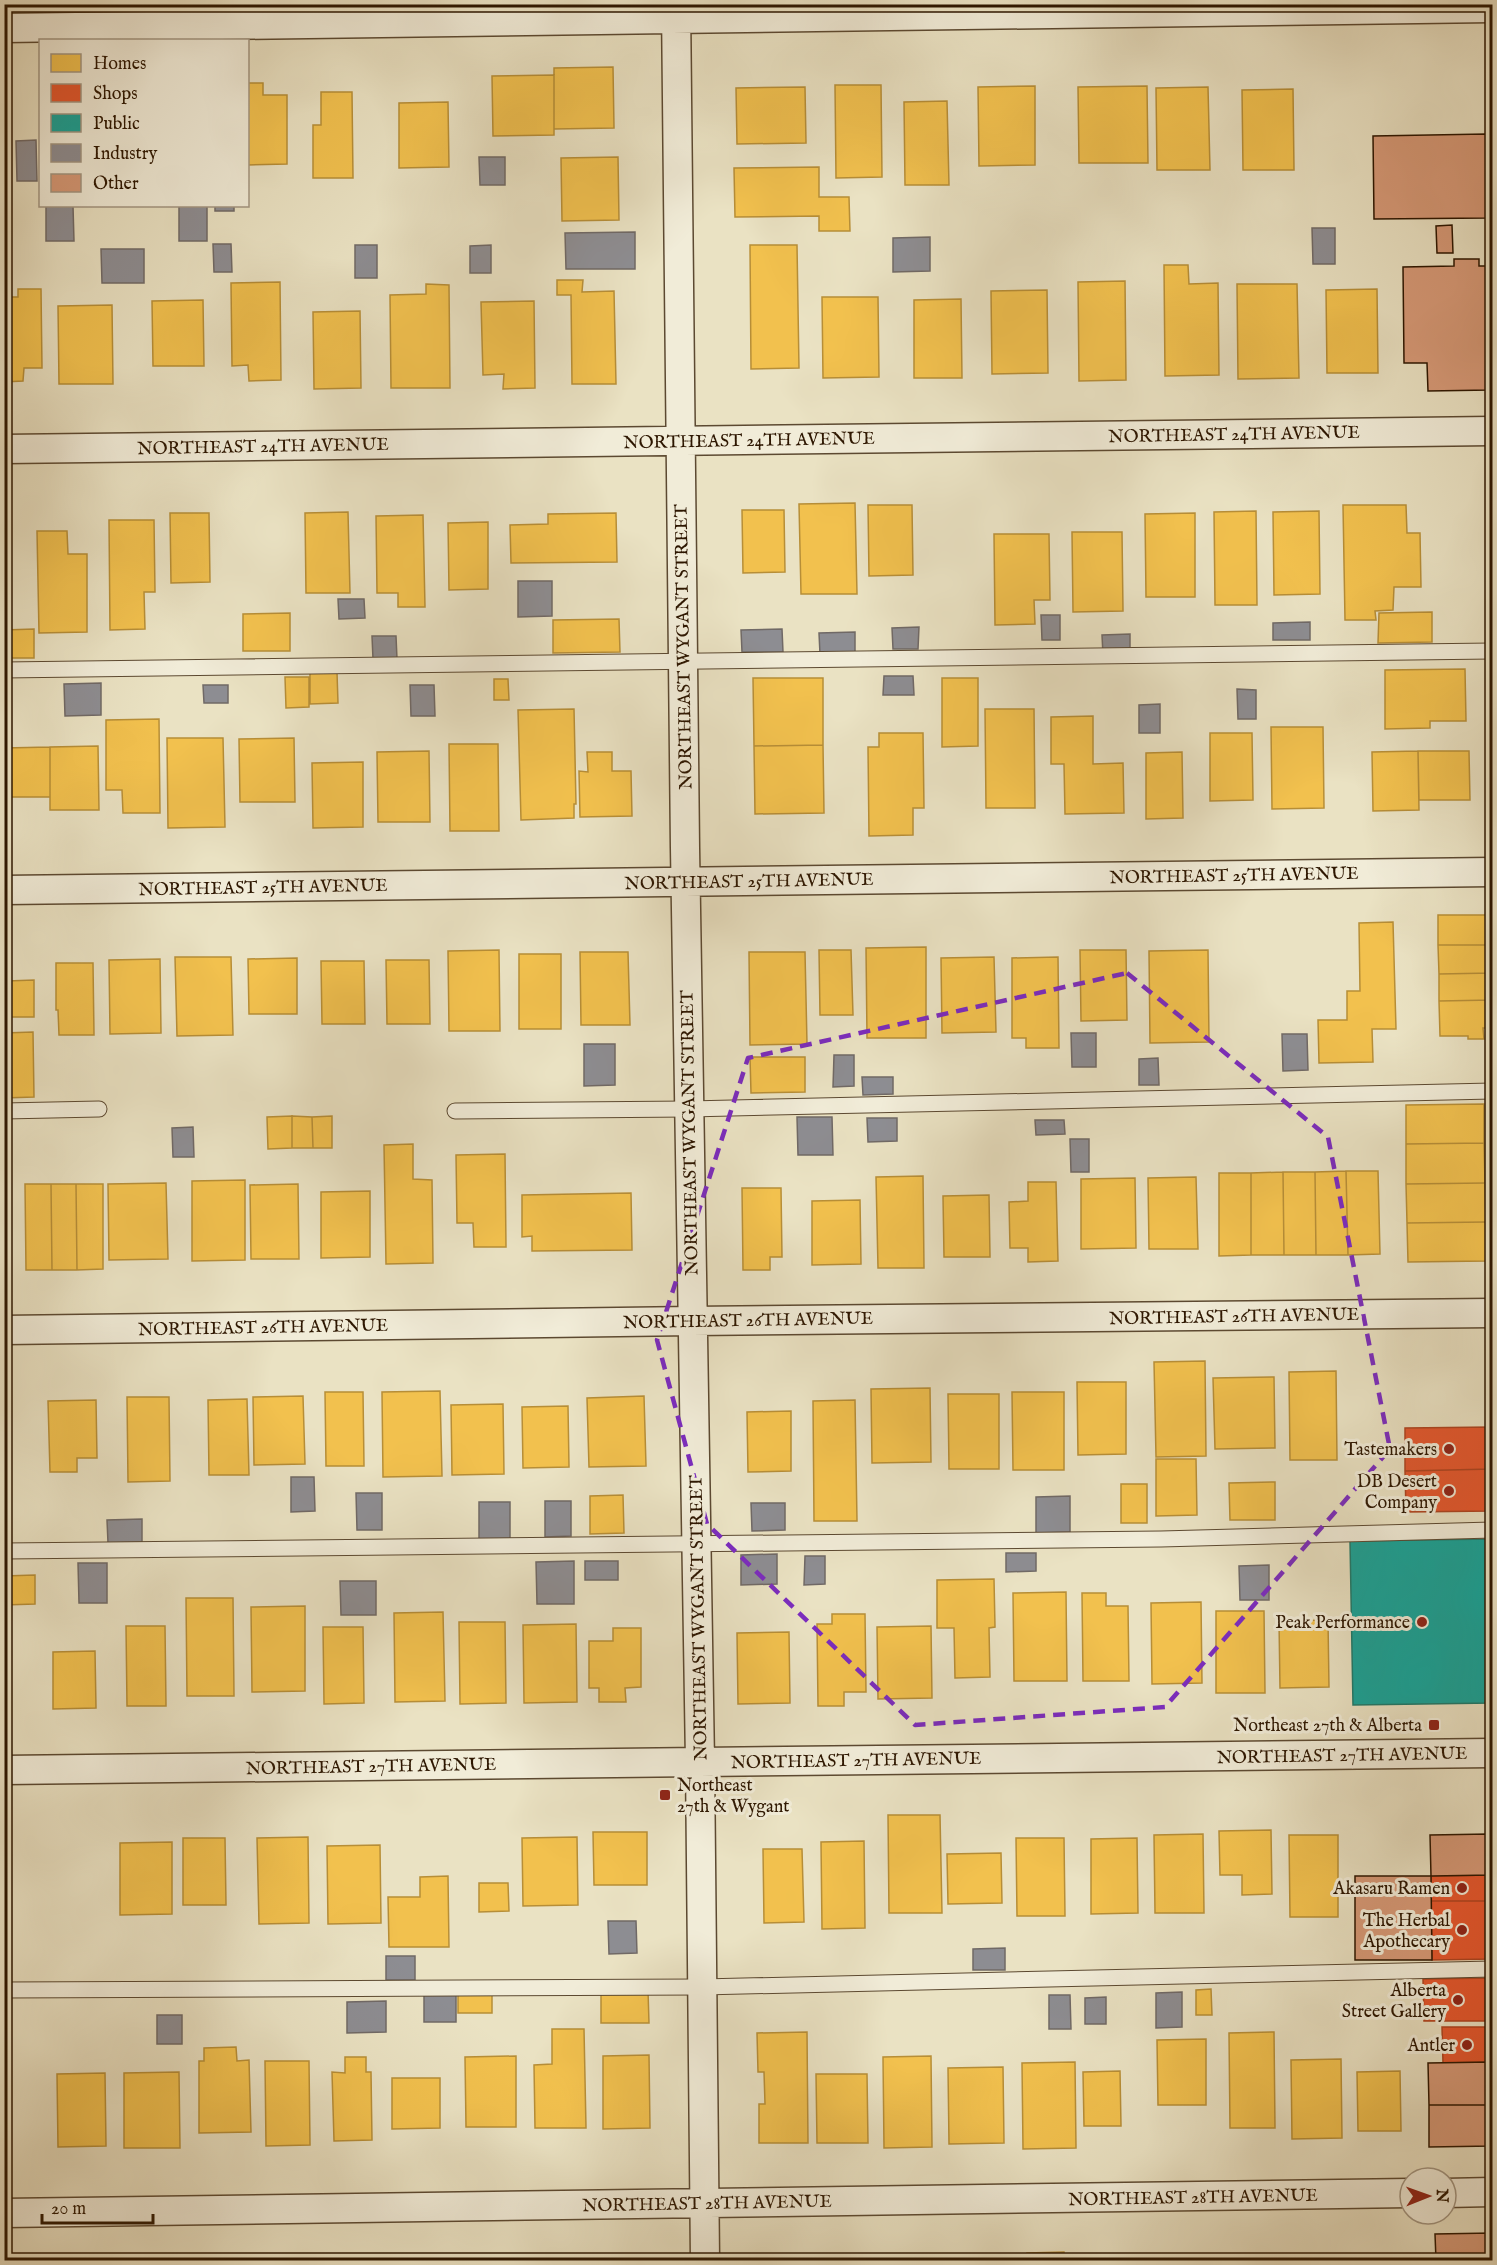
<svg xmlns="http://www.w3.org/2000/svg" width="1497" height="2265" viewBox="0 0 1497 2265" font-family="'IM FELL English',serif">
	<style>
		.homes { fill: #f2c14e; stroke: #b78e37; stroke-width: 1.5 }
		.shops { fill: #e4572e; stroke: #ad4420; stroke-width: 1.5 }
		.public { fill: #17a398; stroke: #1e796a; stroke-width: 1.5 }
		.industry { fill: #8d8d92; stroke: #706966; stroke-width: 1.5 }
		.building { fill: #d69977; stroke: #2d1600; stroke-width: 1.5 }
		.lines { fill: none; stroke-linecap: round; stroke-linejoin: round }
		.lane-casing { stroke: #5c4931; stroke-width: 17 }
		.street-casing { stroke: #5c4931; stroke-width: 31 }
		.lane { stroke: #f1ecd8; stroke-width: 15 }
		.street { stroke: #f1ecd8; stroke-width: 28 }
		.marked { fill: none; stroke: #7b2cbf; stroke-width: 4.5; stroke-dasharray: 12 8; stroke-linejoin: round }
		.poi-dot { fill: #8f2418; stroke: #f1ecd8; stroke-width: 2 }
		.labels { text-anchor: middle; stroke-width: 6; stroke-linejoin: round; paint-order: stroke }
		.street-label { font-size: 18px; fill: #2d1600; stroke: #f1ecd8 }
		.poi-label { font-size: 18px; fill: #2d1600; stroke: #f1ecd8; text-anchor: end }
	</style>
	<rect width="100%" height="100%" fill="#eae2c3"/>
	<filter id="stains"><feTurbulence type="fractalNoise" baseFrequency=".00333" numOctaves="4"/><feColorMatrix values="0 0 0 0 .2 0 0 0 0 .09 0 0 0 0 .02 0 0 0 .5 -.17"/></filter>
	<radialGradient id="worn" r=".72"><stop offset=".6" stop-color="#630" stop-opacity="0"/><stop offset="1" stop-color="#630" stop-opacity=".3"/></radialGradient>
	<path class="homes" d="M613 67 614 128 554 129V68Z
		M554 75V135L493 136 492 76Z
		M248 83H263V95H287V164L248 165Z
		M835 85H881L882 177 836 178Z
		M1035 86V165L979 166 978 87Z
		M1147 86 1148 163H1079L1078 87Z
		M805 87 806 143 737 144 736 88Z
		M1208 87 1210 170H1157L1156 88Z
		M1293 89 1294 170H1243L1242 90Z
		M321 92H352L353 178H313V125H321Z
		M947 101 949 185H905L904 102Z
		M448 102 449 167 399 168V103Z
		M618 157 619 220 562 221 561 158Z
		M819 167V197H849L850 231H819V216L735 217 734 168Z
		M750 245H797L799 368 751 369Z
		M1164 265H1188L1189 284 1218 283 1219 375 1165 376Z
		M557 280H583L582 292 614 291 616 384H572L571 295H557Z
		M1125 281 1126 380 1079 381 1078 282Z
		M280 282 281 380 249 381 248 365 232 366 231 283Z
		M426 284 449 285 450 388H391L390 295 426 294Z
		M1237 284H1297L1299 378 1238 379Z
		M18 289H41L42 368H24L23 381 4 382V297H18Z
		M1377 289 1378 373H1327L1326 290Z
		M1047 290 1048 373 992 374 991 291Z
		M822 297H878L879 377 823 378Z
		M961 299 962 378H914V300Z
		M203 300 204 366H153L152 301Z
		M534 301 535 388 503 389 504 374 483 375 481 302Z
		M112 305 113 384H59L58 306Z
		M360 311 361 388 314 389 313 312Z
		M855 503 857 594H801L799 504Z
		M868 505H912L913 575 869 576Z
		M1343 505H1406L1407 533H1420L1421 587H1394L1393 610 1375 611 1376 620H1345Z
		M742 510H784L785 572 743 573Z
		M1256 511 1257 605H1215L1214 512Z
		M1319 511 1320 594 1274 595 1273 512Z
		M348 512 350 593H306L305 513Z
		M170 513H209L210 582 171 583Z
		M616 513 617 562 511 563 510 525 548 524V514Z
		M1195 513V597H1146L1145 514Z
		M423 515 425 607H398V593H377L376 516Z
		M109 520H154L155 592H144L145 629 110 630Z
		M488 522V589L449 590 448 523Z
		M37 531H67L68 554H87V632L39 633Z
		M1072 532H1122L1123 611 1073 612Z
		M994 534H1049L1050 600H1034L1035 624 995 625Z
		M1432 612V642L1378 643 1379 613Z
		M290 613V651H243V614Z
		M619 619 620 652 553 653V620Z
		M34 629V658H4V630Z
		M1465 669 1466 721H1430V728L1385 729V670Z
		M337 672 338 703 310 704V673Z
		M285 677H309V707L286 708Z
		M753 678H823V745L754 746Z
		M942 678H978V746L942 747Z
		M494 679H508L509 700H494Z
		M574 709 576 804H574V818L521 820 518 710Z
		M985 709H1034L1035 808H986Z
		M1093 716V764L1123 763 1124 813 1065 814 1064 764H1051V717Z
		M159 719 160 813H123L122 790H106V720Z
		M1271 727H1323L1324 808 1272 809Z
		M879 733H923L924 808H913V835L869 836 868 747H879Z
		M1210 733H1252L1253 800 1210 801Z
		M167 738H223L225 827 168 828Z
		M294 738 295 802H240L239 739Z
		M449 744H498L499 831H450Z
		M823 745 824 813 755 814 754 746Z
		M98 746 99 810H50V747Z
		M50 747V797H4V748Z
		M429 751 430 822H378L377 752Z
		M1418 751 1419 810 1373 811 1372 752Z
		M1418 751H1469L1470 800H1419Z
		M587 752H612V771H631L632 816 580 817 579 771 588 772Z
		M1182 752 1183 818 1146 819V753Z
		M363 762V827L313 828 312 763Z
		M1438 915H1492V945H1438Z
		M1393 922 1396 1029H1372L1373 1062 1319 1063 1318 1020H1347V991H1360L1359 923Z
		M4 941H6L7 981 34 980V1017H4Z
		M1438 945H1492V973L1439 974Z
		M926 947V1038H867L866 948Z
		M499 950 500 1031H449L448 951Z
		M819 950H851L853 1015H820Z
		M1080 950H1126L1127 1020 1081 1021Z
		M1208 950 1209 1042 1150 1043 1149 951Z
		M580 952H628L630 1025H581Z
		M749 952H805L807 1044 750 1045Z
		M519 954H561V1029H519Z
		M175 957H231L233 1035 177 1036Z
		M994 957 996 1032 942 1033 941 958Z
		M1058 957 1059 1048H1026V1038H1012V958Z
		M297 958V1014H249L248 959Z
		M160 959 161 1033 110 1034 109 960Z
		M386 960H429L430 1024H387Z
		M321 961H364L365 1024H322Z
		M56 963H93L94 1035H59L58 1010H56Z
		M1492 973V1000L1439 1001V974Z
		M1492 1000V1028H1483L1484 1039H1468V1036H1440L1439 1001Z
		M33 1032 34 1097 4 1098V1033Z
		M750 1057H805V1092L751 1093Z
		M1484 1104V1143L1406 1144V1105Z
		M292 1116 312 1117 313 1148H292Z
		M292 1116V1148L268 1149 267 1117Z
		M332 1116V1148H313L312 1117Z
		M1484 1143 1485 1183 1406 1184V1144Z
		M413 1144V1179L432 1180 433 1263 386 1264 384 1145Z
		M505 1154 506 1247H474L473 1223H457L456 1155Z
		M1346 1171 1348 1255H1316L1315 1172Z
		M1346 1171H1378L1380 1254 1348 1255Z
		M1283 1172 1284 1255H1251V1173Z
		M1283 1172H1315L1316 1255H1284Z
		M1219 1173H1251V1255L1219 1256Z
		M923 1176 924 1268H878L876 1177Z
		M1196 1177 1198 1249H1149L1148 1178Z
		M1135 1178 1136 1248 1081 1249V1179Z
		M245 1180V1260L192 1261V1181Z
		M1028 1182H1056L1058 1261 1028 1262V1248H1010L1009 1202 1028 1201Z
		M166 1183 168 1259 109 1260 108 1184Z
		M1485 1183 1486 1222 1407 1223 1406 1184Z
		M25 1184H51L52 1270H26Z
		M51 1184H76L77 1270H52Z
		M76 1184H103V1269L77 1270Z
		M298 1184 299 1259H251L250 1185Z
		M742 1188H781L782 1257H770V1270H743Z
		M370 1191V1257L321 1258V1192Z
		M631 1193 632 1250 532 1251V1236L522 1237V1195Z
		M989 1195 990 1257H944L943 1196Z
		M860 1200 861 1264 812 1265V1201Z
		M1486 1222V1261L1408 1262 1407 1223Z
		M1205 1361 1206 1456 1156 1457 1154 1362Z
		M1336 1371 1337 1460H1290L1289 1372Z
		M1274 1377 1275 1448 1215 1449 1213 1378Z
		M1077 1382H1126V1454L1078 1455Z
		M930 1388 931 1462 872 1463 871 1389Z
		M440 1391 442 1476 383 1477 382 1392Z
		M325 1392H363L364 1466H326Z
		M1012 1392H1064V1470H1013Z
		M948 1394H999V1469H949Z
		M303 1396 305 1464 254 1465 253 1397Z
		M644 1396 646 1466 589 1467 587 1398Z
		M127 1397H169L170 1481 128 1482Z
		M247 1399 249 1475H209L208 1400Z
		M96 1400 97 1458H77V1472H50L48 1401Z
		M855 1400 857 1521H814L813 1401Z
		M503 1404 504 1474 452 1475 451 1405Z
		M568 1406 569 1467 523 1468 522 1407Z
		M791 1411V1471L748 1472 747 1412Z
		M1156 1459H1196L1197 1515 1156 1516Z
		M1275 1482V1520H1230L1229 1483Z
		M1121 1484H1147V1523H1121Z
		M623 1495 624 1533 590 1534V1496Z
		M35 1575V1604L4 1605V1576Z
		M994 1579 995 1627 989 1628 990 1677 955 1678 954 1628H937V1580Z
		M1066 1592 1067 1681H1014L1013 1593Z
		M1082 1593H1106V1606H1128L1129 1681H1083Z
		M186 1598H233L234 1696H187Z
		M1201 1602 1202 1683 1152 1684 1151 1603Z
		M305 1606V1691L252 1692 251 1607Z
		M1216 1611H1264L1265 1693H1216Z
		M443 1612 445 1701 395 1702 394 1613Z
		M832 1614H865L866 1692H844V1706H818L817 1624H832Z
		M1328 1620 1329 1687 1280 1688 1279 1621Z
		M459 1622H505L506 1703 460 1704Z
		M576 1624 577 1702 524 1703 523 1625Z
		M126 1626H165L166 1706H127Z
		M931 1626 932 1698 878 1699 877 1627Z
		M323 1627H363L364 1703 324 1704Z
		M613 1628H641V1687L625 1688 626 1702H599V1688H589V1641H613Z
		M789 1632 790 1703 738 1704 737 1633Z
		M95 1651 96 1708 53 1709V1652Z
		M888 1815H940L942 1913H889Z
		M1271 1830 1272 1894 1242 1895V1875H1220L1219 1831Z
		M593 1832H647V1885H594Z
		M1203 1834 1204 1913H1155L1154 1835Z
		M1289 1835H1338V1917H1290Z
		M308 1837 309 1923 259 1924 257 1838Z
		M577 1837 578 1905 523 1906 522 1838Z
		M183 1838H225L226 1905H183Z
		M1016 1838H1064L1065 1916H1017Z
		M1137 1838 1138 1913 1091 1914V1839Z
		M864 1841 865 1928 822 1929 821 1842Z
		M172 1842V1914L120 1915V1843Z
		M380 1845 381 1923 328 1924 327 1846Z
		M763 1849H802L804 1922 764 1923Z
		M1001 1853 1002 1903 948 1904 947 1854Z
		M448 1876 449 1947H389L388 1897H420V1877Z
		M479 1883H508L509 1911 479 1912Z
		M1211 1989 1212 2015H1196V1990Z
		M458 1990H492V2013H458Z
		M601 1990H648L649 2023H601Z
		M552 2029H584L586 2128H535L534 2065 552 2064Z
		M807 2032 808 2143H759V2104H765L764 2072H758L757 2033Z
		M1274 2032 1275 2128H1230L1229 2033Z
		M1206 2039V2105H1158L1157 2040Z
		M236 2047 237 2061 249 2060 251 2132 199 2133V2061H204V2048Z
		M649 2055 650 2128 603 2129V2056Z
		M516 2056V2127H466L465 2057Z
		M931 2056 932 2147 884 2148 883 2057Z
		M345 2057H366V2072H371L372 2140 334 2141 332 2072 345 2073Z
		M1341 2059 1342 2138 1292 2139 1291 2060Z
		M265 2061H309L310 2145 266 2146Z
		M1075 2062 1076 2148 1023 2149 1022 2063Z
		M1003 2067 1004 2143 949 2144 948 2068Z
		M1120 2071 1121 2126H1084L1083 2072Z
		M1400 2071 1401 2131H1358L1357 2072Z
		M179 2072 180 2148H124V2073Z
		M105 2073 106 2146 58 2147 57 2074Z
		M816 2074H867L868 2143H817Z
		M392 2078H440V2128L392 2129Z
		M1064 2252 1065 2260H1027V2253Z"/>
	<path class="shops" d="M1492 1427V1469L1405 1471V1428Z
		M1492 1469V1511L1406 1512 1405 1471Z
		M1492 1875V1901H1431V1876Z
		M1431 1901H1492V1959L1432 1960Z
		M1492 1978V2021H1424L1423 1979Z
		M1442 2027H1492V2062L1443 2063Z"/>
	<path class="public" d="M1492 1539V1703L1353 1705 1350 1541Z"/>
	<path class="industry" d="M36 140 37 181H17L16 141Z
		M479 157H505V185H480Z
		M46 206H73L74 241H46Z
		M179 206H207V241H179Z
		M215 206H234V211H215Z
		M1312 228H1335V264H1313Z
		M635 232V269H566L565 233Z
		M930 237V271L893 272V238Z
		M213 244H231L232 272H214Z
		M355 245H377V278H355Z
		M491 245V273H470V246Z
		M101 249H144V283H102Z
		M518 581H552V616L518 617Z
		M338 599H364L365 618 339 619Z
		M1041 615H1060V640H1042Z
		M1310 622V640H1273V623Z
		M919 627 918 649H893L892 628Z
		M782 629 783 652H742L741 630Z
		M855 632V654H820L819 633Z
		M1130 634V654L1103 655 1102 635Z
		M372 636H396L397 659H373Z
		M884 676H913L914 695H883Z
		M101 683V715L65 716 64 684Z
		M203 685H228V703H204Z
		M410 685H434L435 716H411Z
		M1237 689 1256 690V719H1238Z
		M1160 704V733H1139V705Z
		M1071 1033H1096V1067H1072Z
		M1282 1034H1307L1308 1070 1283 1071Z
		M584 1044H615V1085L584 1086Z
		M834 1055H854V1086L833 1087Z
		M1158 1058 1159 1085H1139V1059Z
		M862 1077H893V1094L863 1095Z
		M797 1117H832L833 1155H798Z
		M867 1118H897V1141L868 1142Z
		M1035 1120H1064L1065 1134 1036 1135Z
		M193 1127 194 1157H173L172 1128Z
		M1070 1139H1089V1172H1071Z
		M291 1477H314L315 1511 291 1512Z
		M356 1493H382V1530H357Z
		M1070 1496V1532L1036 1533V1497Z
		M545 1501H571V1536L545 1537Z
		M479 1502H510V1540L479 1541Z
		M751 1503H785V1530L752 1531Z
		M142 1519V1542L108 1543 107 1520Z
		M1006 1553H1036V1571L1006 1572Z
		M777 1554V1584L741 1585V1555Z
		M805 1556H825V1584L804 1585Z
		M574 1561V1604H537L536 1562Z
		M585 1561H618V1580H585Z
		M78 1563H107V1603H79Z
		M1269 1565V1600H1240L1239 1566Z
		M340 1581H376V1615H341Z
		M608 1921H636L637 1953 609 1954Z
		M1005 1948V1970H973V1949Z
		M4 1955H11V1985H4Z
		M386 1956H415V1980H386Z
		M456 1990V2022H424V1991Z
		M1182 1992V2027L1156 2028V1993Z
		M1049 1995H1070L1071 2029H1049Z
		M1106 1997V2024H1085V1998Z
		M386 2001V2032L347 2033V2002Z
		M157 2015H182V2044H157Z"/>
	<path class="building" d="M1486 134 1488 218 1374 219 1373 136Z
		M1452 225 1453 253H1437L1436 226Z
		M1454 259H1479V266H1488L1490 390 1428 391 1427 363H1404L1403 267 1454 266Z
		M1489 1834 1492 1838V1875L1431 1876 1430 1835Z
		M1355 1876H1431L1432 1960H1355Z
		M1492 2062V2105H1429L1428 2063Z
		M1429 2105H1492V2146L1429 2147Z
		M1492 2233V2260H1436L1435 2234Z"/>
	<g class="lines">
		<g class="lane-casing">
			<path id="lane" d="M4 670 1492 651
				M4 1111 99 1109
				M455 1111 689 1109 1492 1091
				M4 1551 1161 1539 1492 1530
				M4 1990 702 1987 1492 1969"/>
		</g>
		<g class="street-casing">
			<path id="street" d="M676 4 685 848 700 1762 705 2260
				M4 28 1492 8
				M4 449 1492 431
				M4 890 1492 872
				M4 1330 692 1321 1492 1313
				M4 1770 1492 1753
				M1446 2193 1492 2192
				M4 2213 1410 2193"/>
		</g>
		<use href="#lane" class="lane"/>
		<use href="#street" class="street"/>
	</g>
	<path class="marked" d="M1127 973 1328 1137 1390 1449 1165 1707 915 1725 707 1524 657 1340 748 1058Z"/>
	<g class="poi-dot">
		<circle cx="1449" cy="1449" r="6"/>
		<circle cx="1449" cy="1491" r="6"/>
		<circle cx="1422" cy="1622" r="6"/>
		<rect x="1428" y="1719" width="12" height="12" rx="3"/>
		<rect x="659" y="1789" width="12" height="12" rx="3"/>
		<circle cx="1462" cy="1888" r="6"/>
		<circle cx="1462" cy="1930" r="6"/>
		<circle cx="1458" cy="2000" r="6"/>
		<circle cx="1467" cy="2045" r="6"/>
	</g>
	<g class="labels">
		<g class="street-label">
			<text transform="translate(1234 434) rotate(-1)" y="6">NORTHEAST 24TH AVENUE</text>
			<text transform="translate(749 440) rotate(-1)" y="6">NORTHEAST 24TH AVENUE</text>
			<text transform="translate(263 446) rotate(-1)" y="6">NORTHEAST 24TH AVENUE</text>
			<text transform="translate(683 647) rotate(-91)" y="6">NORTHEAST WYGANT STREET</text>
			<text transform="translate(1234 875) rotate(-1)" y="6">NORTHEAST 25TH AVENUE</text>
			<text transform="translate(749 881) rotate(-1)" y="6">NORTHEAST 25TH AVENUE</text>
			<text transform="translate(263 887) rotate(-1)" y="6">NORTHEAST 25TH AVENUE</text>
			<text transform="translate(689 1133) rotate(-91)" y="6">NORTHEAST WYGANT STREET</text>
			<text transform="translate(1234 1316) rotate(-1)" y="6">NORTHEAST 26TH AVENUE</text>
			<text transform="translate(748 1320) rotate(-1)" y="6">NORTHEAST 26TH AVENUE</text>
			<text transform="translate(263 1327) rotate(-1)" y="6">NORTHEAST 26TH AVENUE</text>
			<text transform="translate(698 1618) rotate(-91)" y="6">NORTHEAST WYGANT STREET</text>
			<text transform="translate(1342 1755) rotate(-1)" y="6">NORTHEAST 27TH AVENUE</text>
			<text transform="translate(856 1760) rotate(-1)" y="6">NORTHEAST 27TH AVENUE</text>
			<text transform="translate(371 1766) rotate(-1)" y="6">NORTHEAST 27TH AVENUE</text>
			<text transform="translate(1193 2197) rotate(-1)" y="6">NORTHEAST 28TH AVENUE</text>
			<text transform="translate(707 2203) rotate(-1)" y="6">NORTHEAST 28TH AVENUE</text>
		</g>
		<g class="poi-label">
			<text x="1437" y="1455">Tastemakers</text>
			<text x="1437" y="1487">DB Desert<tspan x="1437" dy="21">Company</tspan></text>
			<text x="1410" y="1628">Peak Performance</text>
			<text x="1422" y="1731">Northeast 27th &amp; Alberta</text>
			<text x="677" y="1791" text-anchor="start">Northeast<tspan x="677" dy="21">27th &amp; Wygant</tspan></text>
			<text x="1450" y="1894">Akasaru Ramen</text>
			<text x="1450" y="1926">The Herbal<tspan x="1450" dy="21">Apothecary</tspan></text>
			<text x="1446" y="1996">Alberta<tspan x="1446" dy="21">Street Gallery</tspan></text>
			<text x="1455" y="2051">Antler</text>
		</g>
	</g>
	<rect width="1497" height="2265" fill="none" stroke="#eae2c3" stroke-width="24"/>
	<rect x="6" y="6" width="1485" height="2253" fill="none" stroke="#2d1600" stroke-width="3"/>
	<rect x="12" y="12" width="1473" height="2241" fill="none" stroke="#2d1600" stroke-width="1.5"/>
	<rect x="39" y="39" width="210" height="168" fill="#f1ecd8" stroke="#a39682" stroke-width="1.5"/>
	<rect x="51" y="54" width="30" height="18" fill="#f2c14e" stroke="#a39682" stroke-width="1.5"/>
	<text x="93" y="69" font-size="18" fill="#2d1600">Homes</text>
	<rect x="51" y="84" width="30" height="18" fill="#e4572e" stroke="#a39682" stroke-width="1.5"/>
	<text x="93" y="99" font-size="18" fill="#2d1600">Shops</text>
	<rect x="51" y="114" width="30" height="18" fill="#17a398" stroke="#a39682" stroke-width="1.5"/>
	<text x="93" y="129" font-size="18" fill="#2d1600">Public</text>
	<rect x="51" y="144" width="30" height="18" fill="#8d8d92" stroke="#a39682" stroke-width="1.5"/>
	<text x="93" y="159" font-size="18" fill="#2d1600">Industry</text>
	<rect x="51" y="174" width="30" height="18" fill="#d69977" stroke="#a39682" stroke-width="1.5"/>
	<text x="93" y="189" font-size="18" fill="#2d1600">Other</text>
	<g transform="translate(1428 2196) rotate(89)"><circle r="28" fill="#f1ecd8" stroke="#a39682" stroke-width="1.5"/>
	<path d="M0-4.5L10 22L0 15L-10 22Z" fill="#8f2418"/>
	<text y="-9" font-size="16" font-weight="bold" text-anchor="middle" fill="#2d1600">N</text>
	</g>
	<path d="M42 2214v9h111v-9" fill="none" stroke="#2d1600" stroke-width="3"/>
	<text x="51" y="2214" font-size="18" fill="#2d1600" stroke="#f1ecd8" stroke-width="4.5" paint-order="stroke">20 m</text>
	<rect width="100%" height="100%" filter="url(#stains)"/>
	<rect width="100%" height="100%" fill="url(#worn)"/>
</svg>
